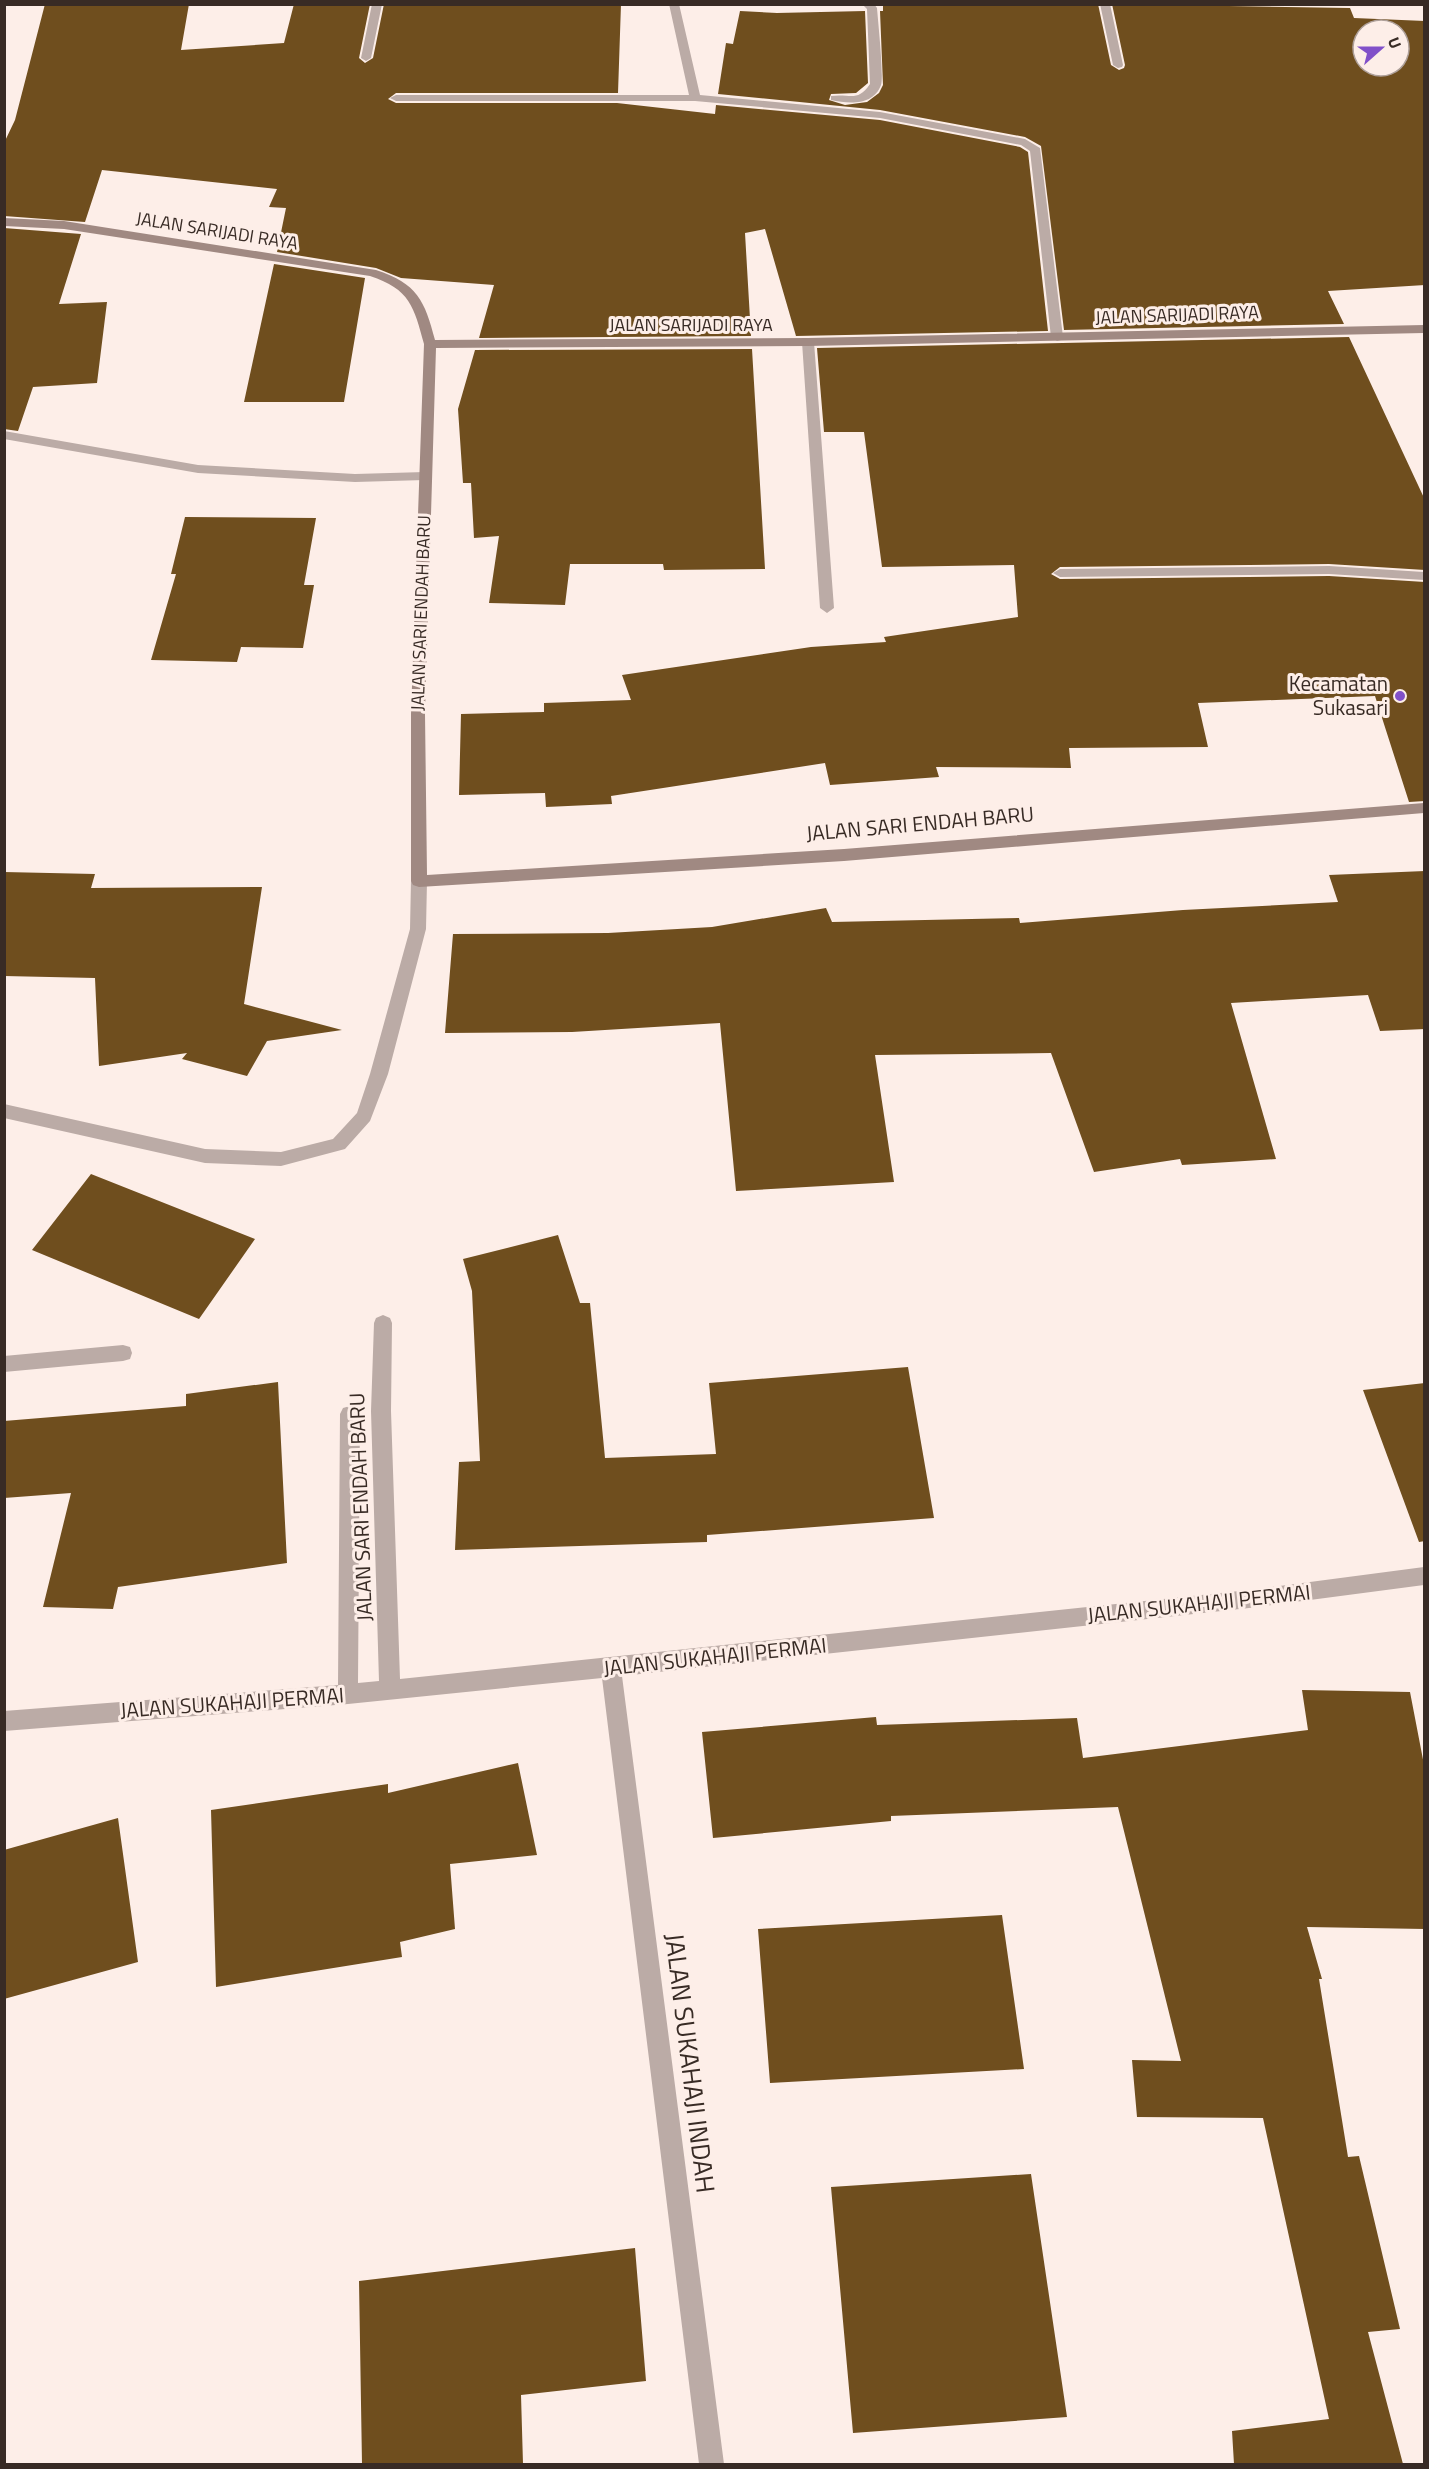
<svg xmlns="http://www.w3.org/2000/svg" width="1429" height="2469" viewBox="0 0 1429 2469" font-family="'Titillium Web',sans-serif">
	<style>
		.building { fill: #6f4e1e; fill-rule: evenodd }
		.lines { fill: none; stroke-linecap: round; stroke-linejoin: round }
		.street { fill: #bbaba6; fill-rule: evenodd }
		.secondary { fill: #a08982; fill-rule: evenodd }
		.poi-dot { fill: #8150c9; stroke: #fdeee8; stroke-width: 2 }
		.labels { text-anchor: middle; stroke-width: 6; stroke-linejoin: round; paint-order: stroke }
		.far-street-label { font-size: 18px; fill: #382b25; stroke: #fdeee8 }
		.poi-label { font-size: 21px; fill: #382b25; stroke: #fdeee8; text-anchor: end }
		.street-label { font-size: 21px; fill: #382b25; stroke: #fdeee8 }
		.near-street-label { font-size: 26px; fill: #382b25; stroke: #fdeee8 }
	</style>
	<rect width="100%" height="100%" fill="#fdeee8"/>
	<path class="building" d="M45 4H189L181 50 284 43 294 4H370L359 58 365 63 373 58 384 4H621L618 93H396L388 99 396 103H617L715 114 716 105 880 120 1020 147 1028 152 1048 331 796 336 765 229 745 233 751 336 479 338 494 285 401 278 376 268 277 252 286 208 269 207 277 189 102 170 85 222 4 216V143L15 120Z
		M883 4H1098L1111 65 1119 70 1124 68 1125 65 1112 4 1350 8 1354 18 1425 21V285L1328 291 1344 324 1064 330 1041 146 1025 137 880 110 718 94 726 43 733 44 740 11 777 13 865 11 868 83 856 93 831 94 829 100 845 105 867 102 879 93 883 85 880 11H883ZM1363 30H1399V66H1363Z
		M4 228 81 234 59 304 107 302 97 383 33 387 18 431 4 429Z
		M274 264 365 278 344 402H244Z
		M1349 337 1425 500V570L1329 564 1060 567 1051 574 1060 579 1329 576 1425 582V801L1409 802 1375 696 1198 703 1208 747 1069 748 1071 768 936 767 939 777 830 785 825 763 611 796 612 804 546 807 545 793 459 795 461 714 544 712V703L631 700 622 675 811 647 886 642 884 637 1018 617 1014 565 882 567 864 432H824L817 348Z
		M752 349 765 569 664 570 663 564H570L565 605 489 603 499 536 474 538 471 483H463L458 409 475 350Z
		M185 517 316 518 304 585H314L303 648 241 647 237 662 151 660 176 574H171Z
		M1425 871V1029L1380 1031 1368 995 1231 1003 1276 1159 1182 1165 1180 1159 1094 1172 1051 1053 875 1055 894 1182 736 1191 720 1023 572 1032 445 1033 453 934 608 933 712 927 826 908 832 922 1019 918 1020 923 1183 910 1338 902 1329 875Z
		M4 872 95 874 91 888 262 887 244 1004 342 1030 267 1041 247 1076 182 1059 187 1053 99 1066 95 978 4 976Z
		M91 1174 255 1239 199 1319 32 1250Z
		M558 1235 580 1303H590L605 1458 716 1454 709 1383 908 1367 934 1518 707 1535V1542L455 1550 459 1462 480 1461 472 1291 463 1259Z
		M278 1382 287 1563 118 1587 113 1609 43 1607 71 1493 4 1498V1421L186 1406V1394Z
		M1425 1383V1541L1419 1542 1363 1390Z
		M1302 1690 1410 1692 1425 1770V1929L1307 1927 1322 1979H1319L1348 2157 1359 2156 1400 2329 1368 2332 1403 2464H1234L1232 2431 1329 2419 1263 2118 1137 2117 1132 2060 1181 2061 1118 1807 891 1816V1821L713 1838 702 1732 876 1717 877 1725 1077 1718 1083 1758 1308 1730Z
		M518 1763 537 1855 450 1864 455 1929 400 1942 402 1957 216 1987 211 1810 388 1784V1793Z
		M118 1818 138 1962 4 1999V1850Z
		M1002 1915 1024 2069 770 2083 758 1929Z
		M1031 2174 1067 2417 853 2433 831 2187Z
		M635 2248 646 2381 521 2395 523 2464H362L359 2281Z"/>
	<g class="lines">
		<path class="street" d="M372 4H382L371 58 366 61 361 58Z
			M669 4H679L700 95 880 112 1025 139 1040 148 1063 337 1061 340 1057 341 1051 337 1030 151 1021 145 880 118 695 101H396L390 98 396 95H689Z
			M862 4H874L877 8C878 21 884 77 881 85 873 106 849 104 831 100V96C850 93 857 103 870 84L867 9Z
			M1100 4H1110L1123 65 1122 67 1118 68 1113 65Z
			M808 338 814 342 834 608 827 613 820 608 802 342Z
			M4 431 198 465 355 474 425 472 432 476 425 480 355 482 198 473 4 439Z
			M1329 566 1424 572V580L1329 574 1060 577 1053 573 1060 569Z
			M419 875 425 877 427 881 426 929 388 1074 370 1121 345 1149 281 1166 205 1163 4 1118V1104L205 1149 281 1152 333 1139 357 1113 370 1074 410 929 411 881 413 877Z
			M383 1315 390 1318 392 1323 391 1411 400 1679 1249 1590 1424 1567V1585L1249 1608 622 1676 724 2464H699L602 1678 348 1704 4 1731V1711L338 1685 340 1414 343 1408 350 1406 357 1408 360 1414 358 1683 379 1681 371 1411 374 1323 376 1318Z
			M123 1345 130 1347 132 1353 130 1359 123 1361 4 1372V1356Z"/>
		<path class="secondary" d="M4 218 64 221 376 270C417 283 425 301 435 340L808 338 1424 325V333L808 346 436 348 425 714 427 875 844 849 1424 803V813L844 861 419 887 413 885 411 881V714L424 344C414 307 410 289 370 276L64 229 4 226Z"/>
	</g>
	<circle class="poi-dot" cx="1400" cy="696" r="6"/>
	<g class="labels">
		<g class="far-street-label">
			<text transform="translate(217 231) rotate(9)" y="6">JALAN SARIJADI RAYA</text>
			<text transform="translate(1177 315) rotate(-2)" y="6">JALAN SARIJADI RAYA</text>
			<text x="691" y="331">JALAN SARIJADI RAYA</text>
			<text transform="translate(421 613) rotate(-88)" y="6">JALAN SARI ENDAH BARU</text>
		</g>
		<g class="poi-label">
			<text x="1388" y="691">Kecamatan<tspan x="1388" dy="24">Sukasari</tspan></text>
		</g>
		<g class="street-label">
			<text transform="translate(920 824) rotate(-5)" y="7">JALAN SARI ENDAH BARU</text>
			<text transform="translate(361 1507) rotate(-92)" y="7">JALAN SARI ENDAH BARU</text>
			<text transform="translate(1199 1604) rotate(-6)" y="7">JALAN SUKAHAJI PERMAI</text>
			<text transform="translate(715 1657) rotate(-6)" y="7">JALAN SUKAHAJI PERMAI</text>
			<text transform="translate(232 1703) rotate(-4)" y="7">JALAN SUKAHAJI PERMAI</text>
		</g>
		<g class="near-street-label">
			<text transform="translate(690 2063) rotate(83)" y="9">JALAN SUKAHAJI INDAH</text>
		</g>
	</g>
	<rect width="1429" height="2469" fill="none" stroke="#382b25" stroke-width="12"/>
	<g transform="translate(1381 48) rotate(69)"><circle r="28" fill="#fdeee8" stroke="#aea09a" stroke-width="1.5"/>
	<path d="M0-4.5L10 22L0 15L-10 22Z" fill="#8150c9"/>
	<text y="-9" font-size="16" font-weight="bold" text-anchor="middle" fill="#382b25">U</text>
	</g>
</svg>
